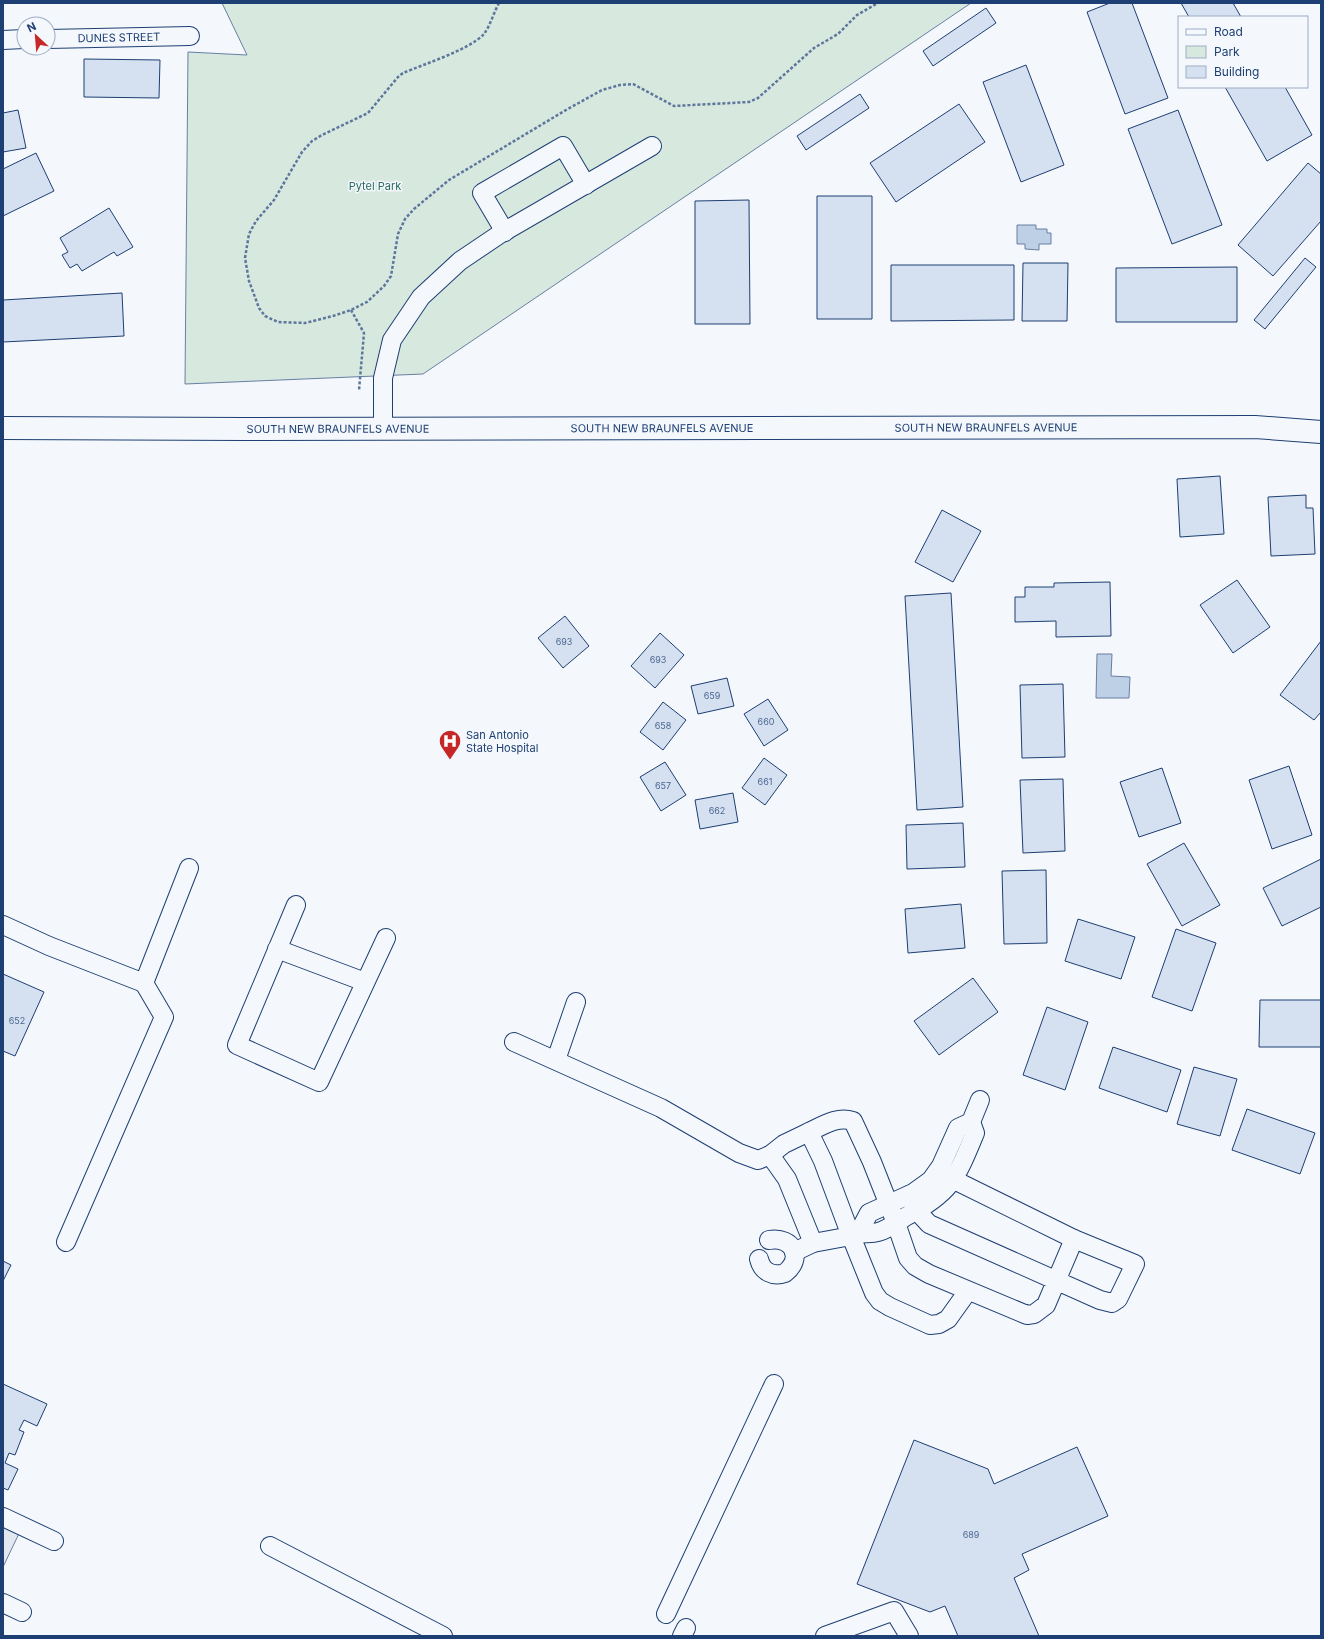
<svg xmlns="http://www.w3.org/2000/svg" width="1324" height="1639" viewBox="0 0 1324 1639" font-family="Inter,sans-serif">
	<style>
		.green { fill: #d7e8df; stroke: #687fa3 }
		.parking { fill: #e3e8f0; stroke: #687fa3 }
		.water { fill: #bed0e5; stroke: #687fa3 }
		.building { fill: #d5e0f0; stroke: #1d3f73 }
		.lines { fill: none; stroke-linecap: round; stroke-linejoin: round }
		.minor-casing { stroke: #1d3f73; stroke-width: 20 }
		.major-casing { stroke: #1d3f73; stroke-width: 24 }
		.path { stroke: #5e769c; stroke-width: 2.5; stroke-dasharray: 3 2; stroke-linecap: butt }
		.minor { stroke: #f4f7fb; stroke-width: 18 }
		.major { stroke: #f4f7fb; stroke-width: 22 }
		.labels { text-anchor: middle; stroke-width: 3; stroke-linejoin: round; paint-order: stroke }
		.number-label { font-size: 9px; fill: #4b6792 }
		.street-label { font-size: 11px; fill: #1d3f73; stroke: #f4f7fb }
		.park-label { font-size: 11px; fill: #2c6c60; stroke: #f4f7fb }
		.poi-label { font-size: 11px; fill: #1d3f73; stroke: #f4f7fb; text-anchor: start }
	</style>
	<rect width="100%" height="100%" fill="#f4f7fb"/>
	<path class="green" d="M222 3H971L423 374 185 384 188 52 247 55Z"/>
	<path class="parking" d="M3 1511 25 1521 3 1567Z"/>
	<path class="water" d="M1017 225H1036V229H1047V233H1051V244H1039V250L1025 249V244H1017Z
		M1097 654H1112L1111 676 1130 677 1129 698H1096Z"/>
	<path class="building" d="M1110 3H1132L1168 98 1125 114 1087 12Z
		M1181 3H1233L1241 17H1189Z
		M986 8 996 23 933 66 923 51Z
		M84 59 160 60 159 98 84 97Z
		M1026 65 1064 165 1021 182 983 82Z
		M1225 87H1285L1312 135 1267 161Z
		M860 94 869 108 806 150 797 136Z
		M959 104 985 142 896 202 870 163Z
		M18 110 26 148 3 152V113Z
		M1178 110 1222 225 1172 244 1128 129Z
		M36 153 54 191 3 216V169Z
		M1308 163 1321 174V221L1273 276 1238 245Z
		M817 196H872V319H817Z
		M749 200 750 324H695V201Z
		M109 208 133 247 117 256 114 252 82 271 77 264 70 268 62 255 68 252 60 238Z
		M1305 258 1316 267 1265 329 1254 320Z
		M1023 263H1068L1067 321H1022Z
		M891 265H1014V320L891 321Z
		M1237 267V322H1116V268Z
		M122 293 124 336 3 342V300Z
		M1220 476 1224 534 1180 537 1177 479Z
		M1306 495V508H1313L1315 554 1271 556 1268 497Z
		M942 510 981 531 953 582 915 562Z
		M1237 580 1270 627 1233 653 1200 605Z
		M1110 582 1111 636 1056 637V621L1015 622V597H1025V587H1054V583Z
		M951 593 963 807 917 810 905 596Z
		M565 616 589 646 563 668 538 638Z
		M660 633 684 655 655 688 631 666Z
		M1321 641V712L1314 720 1280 695Z
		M727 678 734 706 698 714 691 686Z
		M1063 684 1065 757 1022 758 1020 685Z
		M768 699 788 730 764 746 744 714Z
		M663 702 686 720 663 750 640 732Z
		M764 758 787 775 765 805 742 788Z
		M665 762 686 795 661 811 640 777Z
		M1289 766 1312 835 1272 849 1249 780Z
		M1162 768 1181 823 1139 837 1120 782Z
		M1063 779 1065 851 1023 853 1020 780Z
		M733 793 738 822 700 829 695 800Z
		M963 823 965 867 907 869 906 825Z
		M1184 843 1220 905 1182 926 1147 864Z
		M1321 859V907L1282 926 1263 888Z
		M1046 870 1047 943 1004 944 1002 871Z
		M961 904 965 948 908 953 905 909Z
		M1078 919 1135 937 1121 979 1065 961Z
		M1176 929 1216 943 1192 1011 1152 997Z
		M3 974 44 992 15 1056 3 1051Z
		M973 978 998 1012 939 1055 914 1021Z
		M1260 1000H1321V1047H1259Z
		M1047 1007 1088 1022 1065 1090 1023 1075Z
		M1113 1047 1181 1070 1167 1112 1099 1088Z
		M1194 1067 1237 1079 1220 1136 1177 1124Z
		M1247 1109 1315 1133 1300 1174 1232 1150Z
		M3 1261 11 1265 3 1281Z
		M3 1384 47 1404 37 1426 24 1420 19 1430 24 1432 15 1455 9 1453 5 1463 18 1469 8 1490 3 1488Z
		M914 1440 988 1469 994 1484 1077 1447 1108 1516 1022 1554 1029 1570 1014 1578 1039 1636H958L945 1606 930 1612 857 1584Z"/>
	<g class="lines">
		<g class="minor-casing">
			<g id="minor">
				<path id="s1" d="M48 39 190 36"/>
				<path d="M3 40 24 39"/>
				<path d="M505 232 482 193 563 146 586 185"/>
				<path d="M383 429V378L392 340 421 297 460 261 500 234 652 146"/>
				<path d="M296 905 237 1045 319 1082 386 938"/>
				<path d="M3 925 49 946 144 983 189 868"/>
				<path d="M277 949 365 982"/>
				<path d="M514 1042 661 1108 739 1153 758 1160 770 1155 784 1144 809 1132 823 1161 851 1236C863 1231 869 1235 878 1232 887 1230 897 1222 905 1217 951 1193 956 1179 975 1133L971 1122"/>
				<path d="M556 1060 576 1002"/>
				<path d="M809 1132C824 1125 837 1116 853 1121L872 1162 896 1223 908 1258 915 1266 929 1274 1027 1315 1034 1314 1046 1305 1074 1239 1135 1264 1118 1299 1112 1303 1100 1300 929 1224 917 1211 909 1195"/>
				<path d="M770 1155 787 1179 813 1243"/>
				<path d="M944 1175 1074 1239"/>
				<path d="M859 1232 869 1213 913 1193 931 1180 941 1166 958 1128 971 1122 980 1100"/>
				<path d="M66 1242 164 1017 144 983"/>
				<path d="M794 1252 813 1243 851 1236 874 1293 880 1301 890 1307 930 1325 939 1324 948 1319 968 1291"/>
				<path d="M759 1259C762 1272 773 1277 785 1273 804 1258 793 1236 769 1240"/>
				<path d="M3 1517 54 1541"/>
				<path d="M270 1546 443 1636"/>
				<path d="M3 1603 22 1612"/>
				<path d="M666 1614 774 1384"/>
				<path d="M682 1636 686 1628"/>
				<path d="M825 1636 894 1611 909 1636"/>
			</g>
		</g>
		<g class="major-casing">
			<g id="major">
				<path id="s2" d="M3 428 244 429 1255 427 1321 432"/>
			</g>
		</g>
		<path class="path" d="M499 3C494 12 490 26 484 34 469 50 424 64 403 73L398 77 368 113 322 135 312 141 302 152 274 200 256 221 249 234 245 258 249 281 259 308 265 316 278 322 305 323 333 316 351 310 367 302 384 286 391 276 398 234 405 219 414 209 449 180 566 110 602 90 620 85 633 84 674 106 749 102 758 98 814 48 838 34 857 15 878 3
			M351 310 364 333 359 390"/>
		<use href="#minor" class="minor"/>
		<use href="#major" class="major"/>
	</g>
	<defs>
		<g id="hospital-pin" transform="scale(1.15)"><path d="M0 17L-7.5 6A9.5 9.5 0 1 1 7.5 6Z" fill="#c62828" stroke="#f4f7fb"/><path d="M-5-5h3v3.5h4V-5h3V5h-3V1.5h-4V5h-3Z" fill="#fff"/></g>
	</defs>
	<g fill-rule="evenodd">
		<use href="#hospital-pin" x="450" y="741"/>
	</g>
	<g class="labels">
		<g class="number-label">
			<text x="564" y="645">693</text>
			<text x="658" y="663">693</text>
			<text x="712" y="699">659</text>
			<text x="766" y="725">660</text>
			<text x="663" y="729">658</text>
			<text x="765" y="785">661</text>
			<text x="663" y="789">657</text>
			<text x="717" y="814">662</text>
			<text x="17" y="1024">652</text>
			<text x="971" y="1538">689</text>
		</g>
		<g class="street-label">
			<text dy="4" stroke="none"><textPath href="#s1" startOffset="71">DUNES STREET</textPath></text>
			<text dy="4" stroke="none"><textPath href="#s2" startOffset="983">SOUTH NEW BRAUNFELS AVENUE</textPath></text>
			<text dy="4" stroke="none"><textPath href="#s2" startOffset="335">SOUTH NEW BRAUNFELS AVENUE</textPath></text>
			<text dy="4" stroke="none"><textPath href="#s2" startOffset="659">SOUTH NEW BRAUNFELS AVENUE</textPath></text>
		</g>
		<g class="park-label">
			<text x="375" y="190">Pytel Park</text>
		</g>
		<g class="poi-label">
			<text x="466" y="739">San Antonio<tspan x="466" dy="13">State Hospital</tspan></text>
		</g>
	</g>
	<rect width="1324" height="1639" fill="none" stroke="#1d3f73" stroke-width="8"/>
	<rect x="1178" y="16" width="130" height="72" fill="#f4f7fb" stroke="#9eadc5"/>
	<rect x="1186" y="29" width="20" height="6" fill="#f4f7fb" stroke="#9eadc5"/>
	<text x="1214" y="36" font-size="12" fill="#1d3f73">Road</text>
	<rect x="1186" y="46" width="20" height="12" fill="#d7e8df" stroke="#9eadc5"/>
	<text x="1214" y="56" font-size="12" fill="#1d3f73">Park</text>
	<rect x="1186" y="66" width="20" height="12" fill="#d5e0f0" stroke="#9eadc5"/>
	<text x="1214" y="76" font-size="12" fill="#1d3f73">Building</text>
	<g transform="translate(36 36) rotate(334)"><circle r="19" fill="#f4f7fb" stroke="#9eadc5"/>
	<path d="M0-3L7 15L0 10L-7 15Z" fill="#c62828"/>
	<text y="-6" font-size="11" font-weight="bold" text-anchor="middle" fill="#1d3f73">N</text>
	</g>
</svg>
